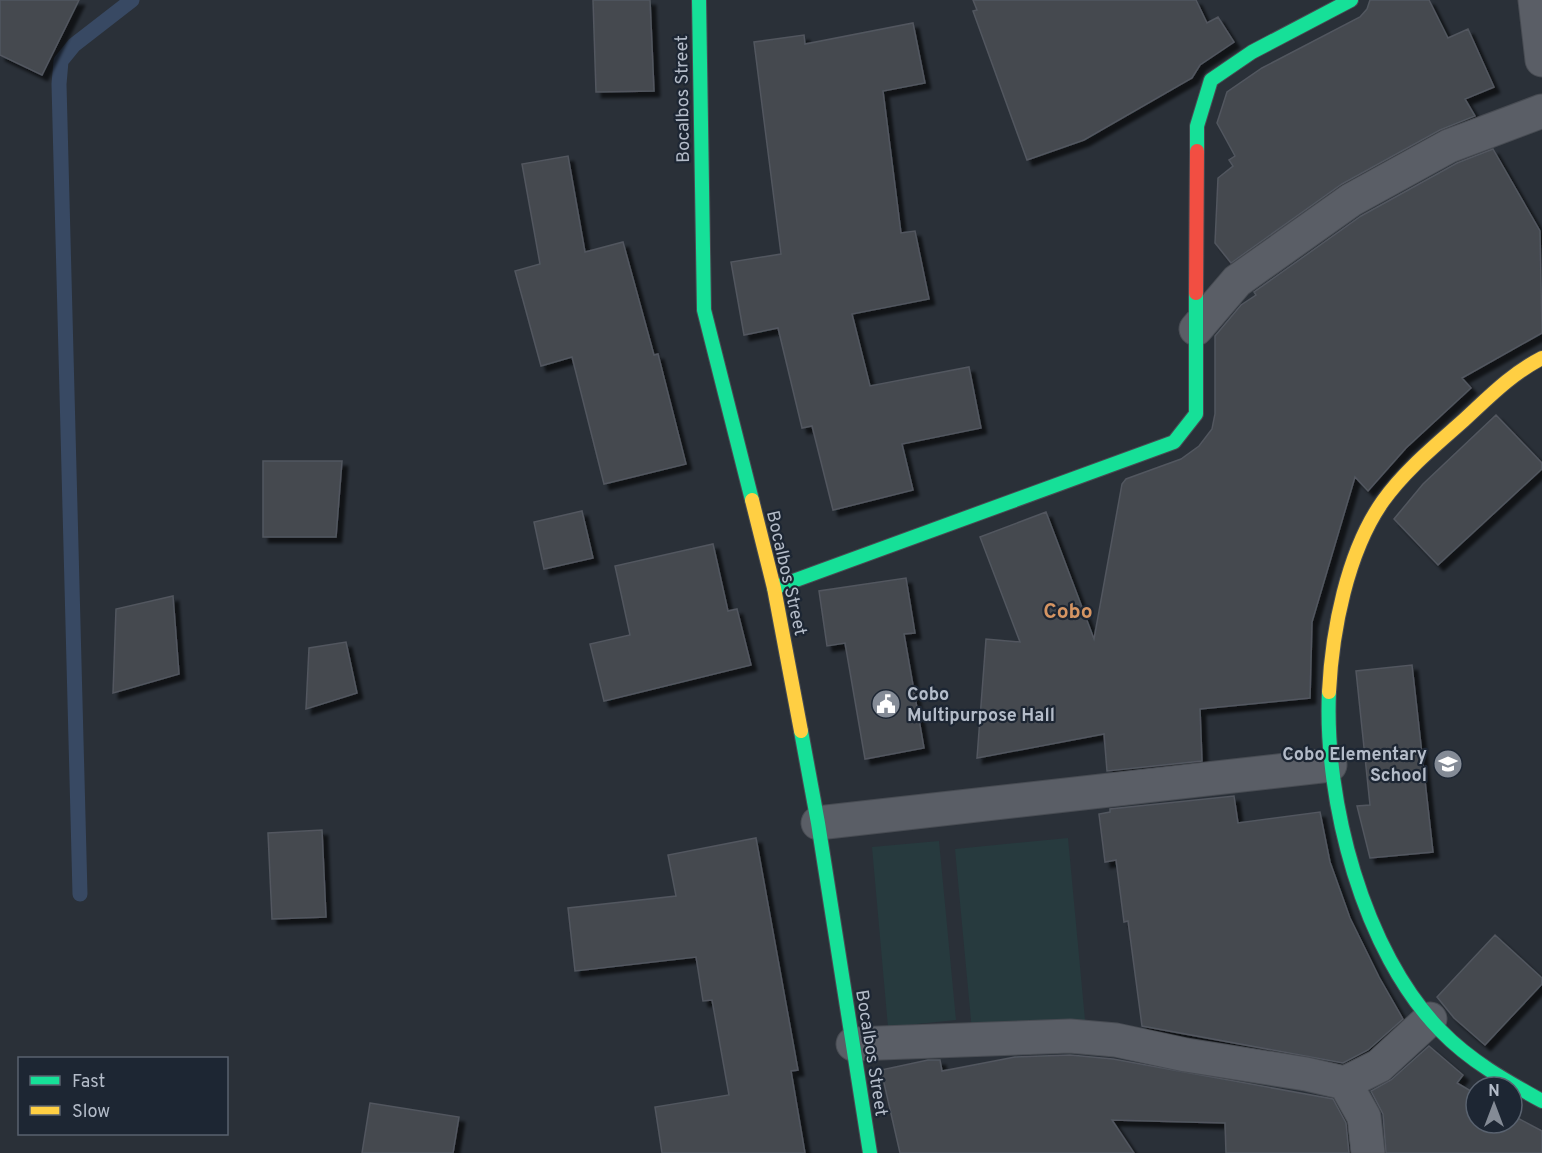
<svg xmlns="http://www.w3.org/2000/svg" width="1542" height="1153" viewBox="0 0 1542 1153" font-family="Overpass,sans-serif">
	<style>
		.green { fill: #273a3e }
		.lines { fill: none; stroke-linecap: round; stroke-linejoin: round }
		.stream { stroke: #384963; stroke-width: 15 }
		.building { fill: #444950; stroke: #52575f; stroke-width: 1.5; filter: url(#shadow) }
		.street-casing { stroke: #484c53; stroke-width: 35 }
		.fast-casing { stroke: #484c53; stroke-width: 16 }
		.slow-casing { stroke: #484c53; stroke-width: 16 }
		.jam-casing { stroke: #484c53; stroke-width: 16 }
		.street { stroke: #5a5e66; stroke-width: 33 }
		.fast { stroke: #16e098; stroke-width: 14 }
		.slow { stroke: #ffcf43; stroke-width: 14 }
		.jam { stroke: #f24e42; stroke-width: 14 }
		.labels { text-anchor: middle; stroke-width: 4.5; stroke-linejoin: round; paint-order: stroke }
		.street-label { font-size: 18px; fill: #b4bcc9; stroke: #1d2633 }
		.poi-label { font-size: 18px; font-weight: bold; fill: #b4bcc9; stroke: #1d2633; text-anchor: start }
		.quarter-label { font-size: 21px; font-weight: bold; fill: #d59563; stroke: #1d2633 }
	</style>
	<defs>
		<filter id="shadow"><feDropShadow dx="5.5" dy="5.5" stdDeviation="1.5" flood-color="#0009"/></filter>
	</defs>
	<rect width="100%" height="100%" fill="#2a3038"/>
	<path class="green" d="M1068 838 1085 1020 972 1031 955 849Z
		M939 841 956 1020 888 1027 872 847Z"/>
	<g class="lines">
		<path class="stream" d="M80 894 59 84 61 61 74 45 132 0"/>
	</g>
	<path class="building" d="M0 0H79L42 75 0 55Z
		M593 0H650L654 91 596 92Z
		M973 0H1196L1207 23 1218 17 1234 42 1200 65 1192 78 1084 140 1027 160 973 11 977 10Z
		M1370 0H1429L1448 38 1468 29 1494 87 1465 99 1475 116 1440 130 1342 184 1231 263 1215 243 1218 178 1233 166 1229 160 1235 156 1217 123 1227 92 1262 68 1360 17 1367 9Z
		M913 23 925 83 883 91 901 233 915 231 929 299 852 314 870 386 969 367 981 428 902 444 913 490 833 510 812 426 802 428 778 328 744 335 731 262 781 254 754 42 804 35 805 44Z
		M1493 149 1540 231 1542 333 1462 378 1471 388 1406 448 1368 491 1355 477 1312 622 1310 698 1200 709 1202 761 1107 771 1104 734 977 758 986 639 1020 642 980 537 1046 512 1094 639 1122 484 1126 479 1181 459 1199 446 1212 429 1215 414V336L1241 305 1256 295 1254 292 1361 216 1457 163Z
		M568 156 585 252 623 242 654 355 658 354 686 464 604 484 572 357 541 366 515 271 540 264 522 164Z
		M1496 415 1542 463V469L1438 565 1394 519 1423 484Z
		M263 461H342L336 537H263Z
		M582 511 593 558 544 569 534 522Z
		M713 544 728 611 737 609 751 665 604 701 590 644 630 635 615 566Z
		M906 578 915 633 904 634 924 748 865 759 845 643 827 646 819 591Z
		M173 596 179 674 113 693 116 609Z
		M346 642 357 693 306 709 309 648Z
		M1412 665 1433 852 1370 858 1357 806 1370 805 1356 671Z
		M1234 796 1238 823 1320 812 1330 862 1350 918 1379 977 1403 1019 1368 1050 1343 1063 1142 1026 1128 921 1124 922 1116 860 1105 862 1099 814 1110 812V809Z
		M322 830 326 917 272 919 268 833Z
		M756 838 798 1070 791 1071 805 1153H662L655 1107 729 1095 712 1000 703 1001 696 957 575 971 568 908 676 896 668 855Z
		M1495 935 1542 978V984L1485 1045 1454 1018 1437 997Z
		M1429 1046 1463 1075 1457 1083 1476 1094V1123H1512V1115L1542 1131V1153H1386L1383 1114 1371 1091 1391 1080Z
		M1070 1055 1113 1059 1333 1099 1346 1123 1349 1153H1226L1225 1123 1112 1120 1134 1153H900L881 1070 928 1060H940L942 1071 1015 1057Z
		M370 1103 459 1117 453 1153H362Z"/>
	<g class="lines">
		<g class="street-casing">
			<path id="street" d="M1535 0 1542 60
				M1196 329 1237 281 1351 200 1449 146 1542 111
				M818 823 1330 765
				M853 1044 1070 1036 1116 1040 1186 1055 1306 1074 1345 1083 1364 1117 1368 1153
				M1345 1083 1379 1066 1430 1019"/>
		</g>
		<g class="fast-casing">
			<path id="fast" d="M699 0 704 310 752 500
				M1197 151V126L1211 80 1252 52 1351 0
				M774 588 1174 442 1196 414V293
				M1329 692C1324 800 1363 952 1441 1031 1470 1061 1506 1081 1542 1101
				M801 731 818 823 870 1153"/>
		</g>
		<g class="slow-casing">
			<path id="slow" d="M752 500 774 588 801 731
				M1329 692C1332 631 1347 552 1383 501 1405 470 1436 445 1464 420 1489 397 1511 374 1542 358"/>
		</g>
		<g class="jam-casing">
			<path id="jam" d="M1196 293 1197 151"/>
		</g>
		<use href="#street" class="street"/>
		<use href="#fast" class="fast"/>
		<use href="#slow" class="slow"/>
		<use href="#jam" class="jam"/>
	</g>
	<defs>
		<g id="civic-disc" transform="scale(1.5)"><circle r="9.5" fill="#848b96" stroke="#1d2633"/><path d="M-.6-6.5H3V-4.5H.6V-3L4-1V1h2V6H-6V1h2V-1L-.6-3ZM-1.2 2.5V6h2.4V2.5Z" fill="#fff"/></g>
		<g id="school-disc" transform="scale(1.5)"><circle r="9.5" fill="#848b96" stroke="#1d2633"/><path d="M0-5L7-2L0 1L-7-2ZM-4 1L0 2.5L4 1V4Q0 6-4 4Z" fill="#fff"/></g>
	</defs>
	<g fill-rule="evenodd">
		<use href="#civic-disc" x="886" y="704"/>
		<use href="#school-disc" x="1448" y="764"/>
	</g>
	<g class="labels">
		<g class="street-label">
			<text transform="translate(682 99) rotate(-91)" y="6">Bocalbos Street</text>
			<text transform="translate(787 573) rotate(77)" y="6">Bocalbos Street</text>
			<text transform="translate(872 1053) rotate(81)" y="6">Bocalbos Street</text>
		</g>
		<g class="poi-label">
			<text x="907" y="700">Cobo<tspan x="907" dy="21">Multipurpose Hall</tspan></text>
			<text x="1427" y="760" text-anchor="end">Cobo Elementary<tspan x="1427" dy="21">School</tspan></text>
		</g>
		<g class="quarter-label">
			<text x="1068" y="618">Cobo</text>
		</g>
	</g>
	<rect x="18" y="1057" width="210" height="78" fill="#1d2633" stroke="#59626f" stroke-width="1.5"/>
	<rect x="30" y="1076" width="30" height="9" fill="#16e098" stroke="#59626f" stroke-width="1.5"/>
	<text x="72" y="1087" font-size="18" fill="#b4bcc9">Fast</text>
	<rect x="30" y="1106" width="30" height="9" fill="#ffcf43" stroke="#59626f" stroke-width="1.5"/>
	<text x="72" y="1117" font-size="18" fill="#b4bcc9">Slow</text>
	<g transform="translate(1494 1105)"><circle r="28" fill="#1d2633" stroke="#59626f" stroke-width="1.5"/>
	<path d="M0-4.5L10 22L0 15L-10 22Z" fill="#848b96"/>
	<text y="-9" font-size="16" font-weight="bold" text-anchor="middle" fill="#b4bcc9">N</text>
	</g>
</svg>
